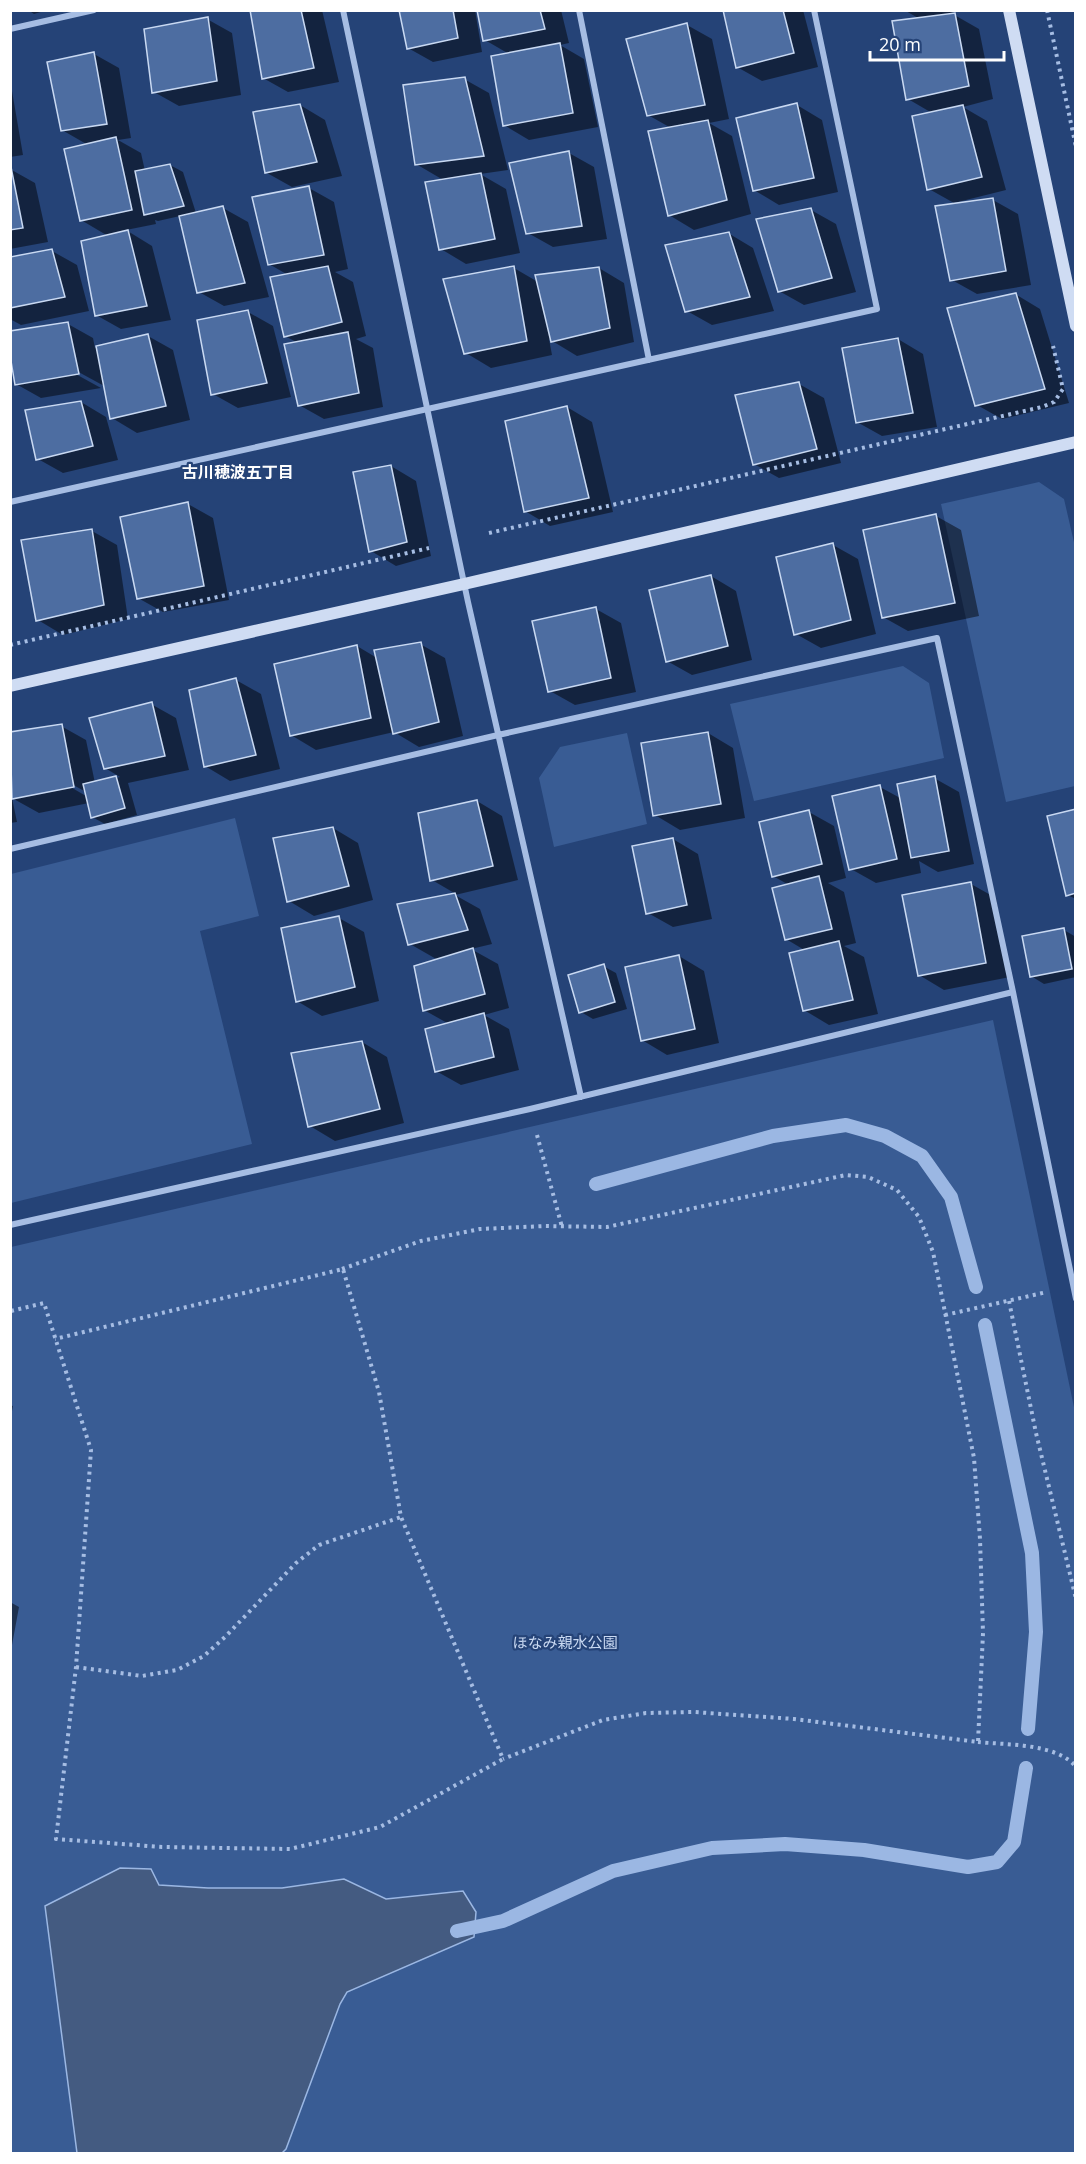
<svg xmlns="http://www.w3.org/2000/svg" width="1086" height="2164" viewBox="0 0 1086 2164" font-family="'Open Sans','Noto Sans JP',sans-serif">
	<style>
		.green { fill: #395c94 }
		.water { fill: #445b81; stroke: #9bb7e3; stroke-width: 1.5 }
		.shadow { fill: #0007; fill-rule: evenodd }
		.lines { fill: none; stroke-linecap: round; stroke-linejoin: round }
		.stream { stroke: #9bb7e3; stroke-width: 14 }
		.building { fill: #4d6da1; stroke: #c9d9f2; stroke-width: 1.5 }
		.path { stroke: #a6bde3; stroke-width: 4; stroke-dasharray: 3 4.5; stroke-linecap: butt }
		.street { stroke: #a6bde3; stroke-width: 6 }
		.secondary { stroke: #cfdcf3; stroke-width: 12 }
		.labels { text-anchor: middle; stroke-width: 4.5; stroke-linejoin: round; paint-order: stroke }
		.park-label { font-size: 15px; fill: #c9d9f2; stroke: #254377 }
		.neighbourhood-label { font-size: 16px; font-weight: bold; fill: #fff; stroke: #254377 }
	</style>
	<rect width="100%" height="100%" fill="#254377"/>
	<path class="green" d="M1039 482 1064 499 1076 551 1075 786 1006 802 941 504Z
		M903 666 929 683 944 758 754 801 730 704Z
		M627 733 647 824 554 847 539 778 560 747Z
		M235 818 259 916 200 931 252 1144 11 1203V874Z
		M993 1020 1075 1412V2153H11V1247Z"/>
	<path class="water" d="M120 1868 151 1869 159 1885 208 1888H282L344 1879 386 1899 463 1891 476 1912 474 1937 347 1992 340 2004 286 2149 282 2153H77L45 1906Z"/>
	<path class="shadow" d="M28 10H47L34 14Z
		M251 10H322L339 82 288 92 263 78Z
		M401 10H475L482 52 433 62 408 48Z
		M479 10H561L569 43 560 45 584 59 598 127 529 140 504 125 509 54 485 40Z
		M725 10H803L818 67 762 81 737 67Z
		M904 10H962L951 13 979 29 993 99 963 107 987 121 1006 190 954 203 929 189 932 113 908 99 920 19Z
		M207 19 232 33 241 95 179 106 154 92Z
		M687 25 712 39 729 119 709 123 732 136 751 214 694 230 669 215 671 128 648 115Z
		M94 54 119 68 131 138 118 140 141 153 145 171 170 165 183 172 196 213 223 208 248 222 269 297 224 306 199 292 180 216 158 221 155 220 156 224 126 230 152 246 171 320 121 329 96 315 108 236 81 220 88 145 62 130Z
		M464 79 489 93 508 170 480 174 506 189 520 253 466 264 441 249 445 181 416 164Z
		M10 90 12 91 23 155 10 157Z
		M300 105 325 120 342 176 292 187 267 173Z
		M797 105 822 120 838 192 779 205 754 190Z
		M569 153 594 167 607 239 553 247 528 233Z
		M10 169 35 183 48 242 10 249Z
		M309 188 334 202 348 269 335 272 353 282 366 336 356 339 373 348 383 407 324 419 299 405 298 343 285 336 288 275 269 264Z
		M993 200 1018 214 1031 285 977 294 952 280Z
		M811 210 836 224 856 292 804 305 779 291Z
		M728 233 753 248 774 311 712 325 687 311Z
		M52 251 77 265 89 311 21 325 10 319V259Z
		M514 268 538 282 599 268 624 283 634 342 577 356 549 339 552 355 491 368 466 353Z
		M1015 294 1040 309 1069 403 1002 419 977 405Z
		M248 312 273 326 291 397 238 408 213 394Z
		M68 324 93 338 95 348 148 336 173 350 190 420 137 433 112 418 106 387 73 369 72 372 101 388 41 398 16 384Z
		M898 339 923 354 937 427 882 436 857 422 844 350Z
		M799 384 824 398 841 463 779 478 754 464Z
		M81 402 106 417 118 460 63 473 38 459Z
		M567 407 592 422 613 512 550 526 525 511Z
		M391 466 416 481 431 556 396 566 371 551Z
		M188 504 213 518 229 600 163 612 138 598Z
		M936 516 961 530 979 616 908 631 883 617Z
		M92 531 117 545 128 619 63 635 38 620Z
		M833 545 858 559 876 634 821 648 796 634Z
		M711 576 736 591 752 660 692 675 667 661Z
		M596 609 621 623 636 692 575 705 550 691Z
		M420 644 445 658 463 736 419 747 394 732 316 750 291 735 357 646 377 658Z
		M236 680 261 694 280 769 230 781 205 766Z
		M151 704 176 718 189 770 128 783 137 815 105 824 92 817 89 803 39 813 12 798 17 822 10 823V734L61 726 86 740 95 783 120 777 105 768ZM68 782 86 792V796L67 785Z
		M708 733 733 748 745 818 680 830 655 815Z
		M934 778 959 792 974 864 938 872 919 861 921 873 876 883 851 869 880 787 902 799Z
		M477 801 502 816 518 880 455 895 480 909 492 944 471 949 498 964 509 1008 484 1015 509 1029 519 1070 461 1085 436 1071 449 1024 424 1010 438 960 410 944 399 905 456 894 432 880Z
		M1076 811V899L1067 895Z
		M809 812 834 826 846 878 828 883 844 892 856 943 844 946 864 957 878 1014 829 1025 804 1010 806 951 786 939 789 885 773 876Z
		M333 828 358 843 373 900 314 916 289 901Z
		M673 839 698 854 712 919 673 927 648 913Z
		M971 884 996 898 1010 977 944 990 919 975Z
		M339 918 364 932 379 1001 322 1016 297 1001Z
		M1064 930 1076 937V977L1044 984 1031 976Z
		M679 956 704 971 719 1043 667 1055 642 1040Z
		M603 966 616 973 627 1009 593 1019 581 1012Z
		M362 1042 387 1057 404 1123 335 1141 310 1126Z
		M10 1405 13 1406 10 1421Z
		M10 1602 19 1607 10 1656Z"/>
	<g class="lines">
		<path class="stream" d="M596 1184 773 1136 846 1125 885 1136 922 1156 951 1197 976 1287
			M985 1325 1032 1553 1036 1632 1028 1729
			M457 1931 503 1921 613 1871 712 1848 785 1844 864 1850 968 1867 997 1862 1014 1842 1026 1768"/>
	</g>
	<path class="building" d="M250 10H301L314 68 262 79Z
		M399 10H453L458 38 407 49Z
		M477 10H540L545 29 483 41Z
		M723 10H783L794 53 736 68Z
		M955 13 969 86 906 100 892 21Z
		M208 17 217 81 152 93 144 29Z
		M687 23 705 105 647 116 626 39Z
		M560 43 573 113 503 126 491 56Z
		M94 52 107 124 61 131 47 62Z
		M465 77 484 156 415 165 403 85Z
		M797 103 814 178 753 191 736 118Z
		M300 104 317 162 265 173 253 112Z
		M963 105 982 177 927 190 912 116Z
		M708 120 727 200 668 216 648 131Z
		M116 137 132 210 80 221 64 149Z
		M569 151 582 226 526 234 509 163Z
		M170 164 184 206 144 215 135 171Z
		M11 167 23 228 10 230V167Z
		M481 173 495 239 439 250 425 182Z
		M309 186 324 255 268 265 252 197Z
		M993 198 1006 271 950 281 935 206Z
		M223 206 245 283 197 293 179 216Z
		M811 208 832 278 778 292 756 219Z
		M128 230 147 306 95 316 81 241Z
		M729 232 750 297 685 312 665 245Z
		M52 249 65 297 10 308V257Z
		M328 266 342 322 284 337 270 277Z
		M514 266 527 341 464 354 443 279Z
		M599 267 610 328 551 342 535 275Z
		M1016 293 1045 389 975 406 947 308Z
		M248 310 267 383 211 395 197 320Z
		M68 322 79 374 15 385 10 355V331Z
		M348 332 359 393 298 406 284 344Z
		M148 334 166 406 110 419 96 346Z
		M898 338 913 413 856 423 842 348Z
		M799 382 817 449 753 465 735 395Z
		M81 401 93 446 36 460 25 410Z
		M567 406 589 498 524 512 505 421Z
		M391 465 407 542 369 552 353 472Z
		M188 502 204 586 137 599 120 517Z
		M936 514 955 603 882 618 863 530Z
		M92 529 104 605 36 621 21 540Z
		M833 543 851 620 794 635 776 557Z
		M711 575 728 646 666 662 649 590Z
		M596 607 611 678 548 692 532 621Z
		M421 642 439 722 393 734 374 650Z
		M357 645 371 718 290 736 274 664Z
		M236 678 256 755 204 767 189 690Z
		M152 702 165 756 104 769 89 718Z
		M62 724 74 787 12 799 10 732Z
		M708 732 721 804 653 816 641 743Z
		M116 776 125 808 91 818 83 784Z
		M935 776 949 851 911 858 897 784Z
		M880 785 897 859 849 870 832 796Z
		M477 800 493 866 430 881 418 813Z
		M1076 809V893L1066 896 1047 816Z
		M809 810 822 864 772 877 759 822Z
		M333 827 349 886 287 902 273 838Z
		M673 838 687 905 646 914 632 846Z
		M819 876 832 929 785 940 772 888Z
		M971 882 986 963 918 976 902 895Z
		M455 893 468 930 408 945 397 904Z
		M339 916 355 987 296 1002 281 928Z
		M1064 928 1072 969 1030 977 1022 936Z
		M839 941 853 1000 803 1011 789 953Z
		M473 948 485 994 423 1011 414 966Z
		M679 955 695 1029 641 1041 625 967Z
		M604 964 615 1002 579 1013 568 975Z
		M484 1013 494 1057 435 1072 425 1029Z
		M362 1041 380 1109 308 1127 291 1053Z"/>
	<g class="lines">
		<path class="path" d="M1047 10 1076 147
			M489 533 1042 407 1054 402 1063 389 1053 346
			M10 645 429 548
			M537 1135 562 1227
			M342 1269 421 1241 480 1229 545 1226 607 1227 846 1175 868 1177 897 1190 919 1217 933 1252 974 1458 980 1539 983 1633 978 1742 794 1719 694 1712 646 1713 603 1720 503 1759
			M1009 1301 1036 1433 1076 1599
			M11 1311 44 1303 91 1450 76 1667 56 1839 162 1847 290 1849 380 1827 503 1759 401 1517 379 1392 343 1269 55 1339
			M945 1315 1047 1292
			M76 1667 142 1676 177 1670 204 1656 225 1637 296 1563 319 1545 401 1517
			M978 1742C1006 1745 1057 1743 1076 1767"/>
		<path class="street" d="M343 10 468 602 581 1097
			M579 10 649 360
			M10 29 94 10
			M10 502 877 309 814 10
			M10 849 498 735 937 638 1013 992 1076 1299
			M10 1225 530 1109 1013 992"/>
		<path class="secondary" d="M1009 10 1076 326
			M10 686 464 584 1076 442"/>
	</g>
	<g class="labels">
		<g class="park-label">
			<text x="565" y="1648">ほなみ親水公園</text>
		</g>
		<g class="neighbourhood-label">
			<text x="238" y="478">古川穂波五丁目</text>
		</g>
	</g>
	<rect width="1086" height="2164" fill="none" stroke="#ffffff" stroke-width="24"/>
	<path d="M870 51v9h134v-9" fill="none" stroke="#ffffff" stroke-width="3"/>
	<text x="879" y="51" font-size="18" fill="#ffffff" stroke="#254377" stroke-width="4.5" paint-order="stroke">20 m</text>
</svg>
